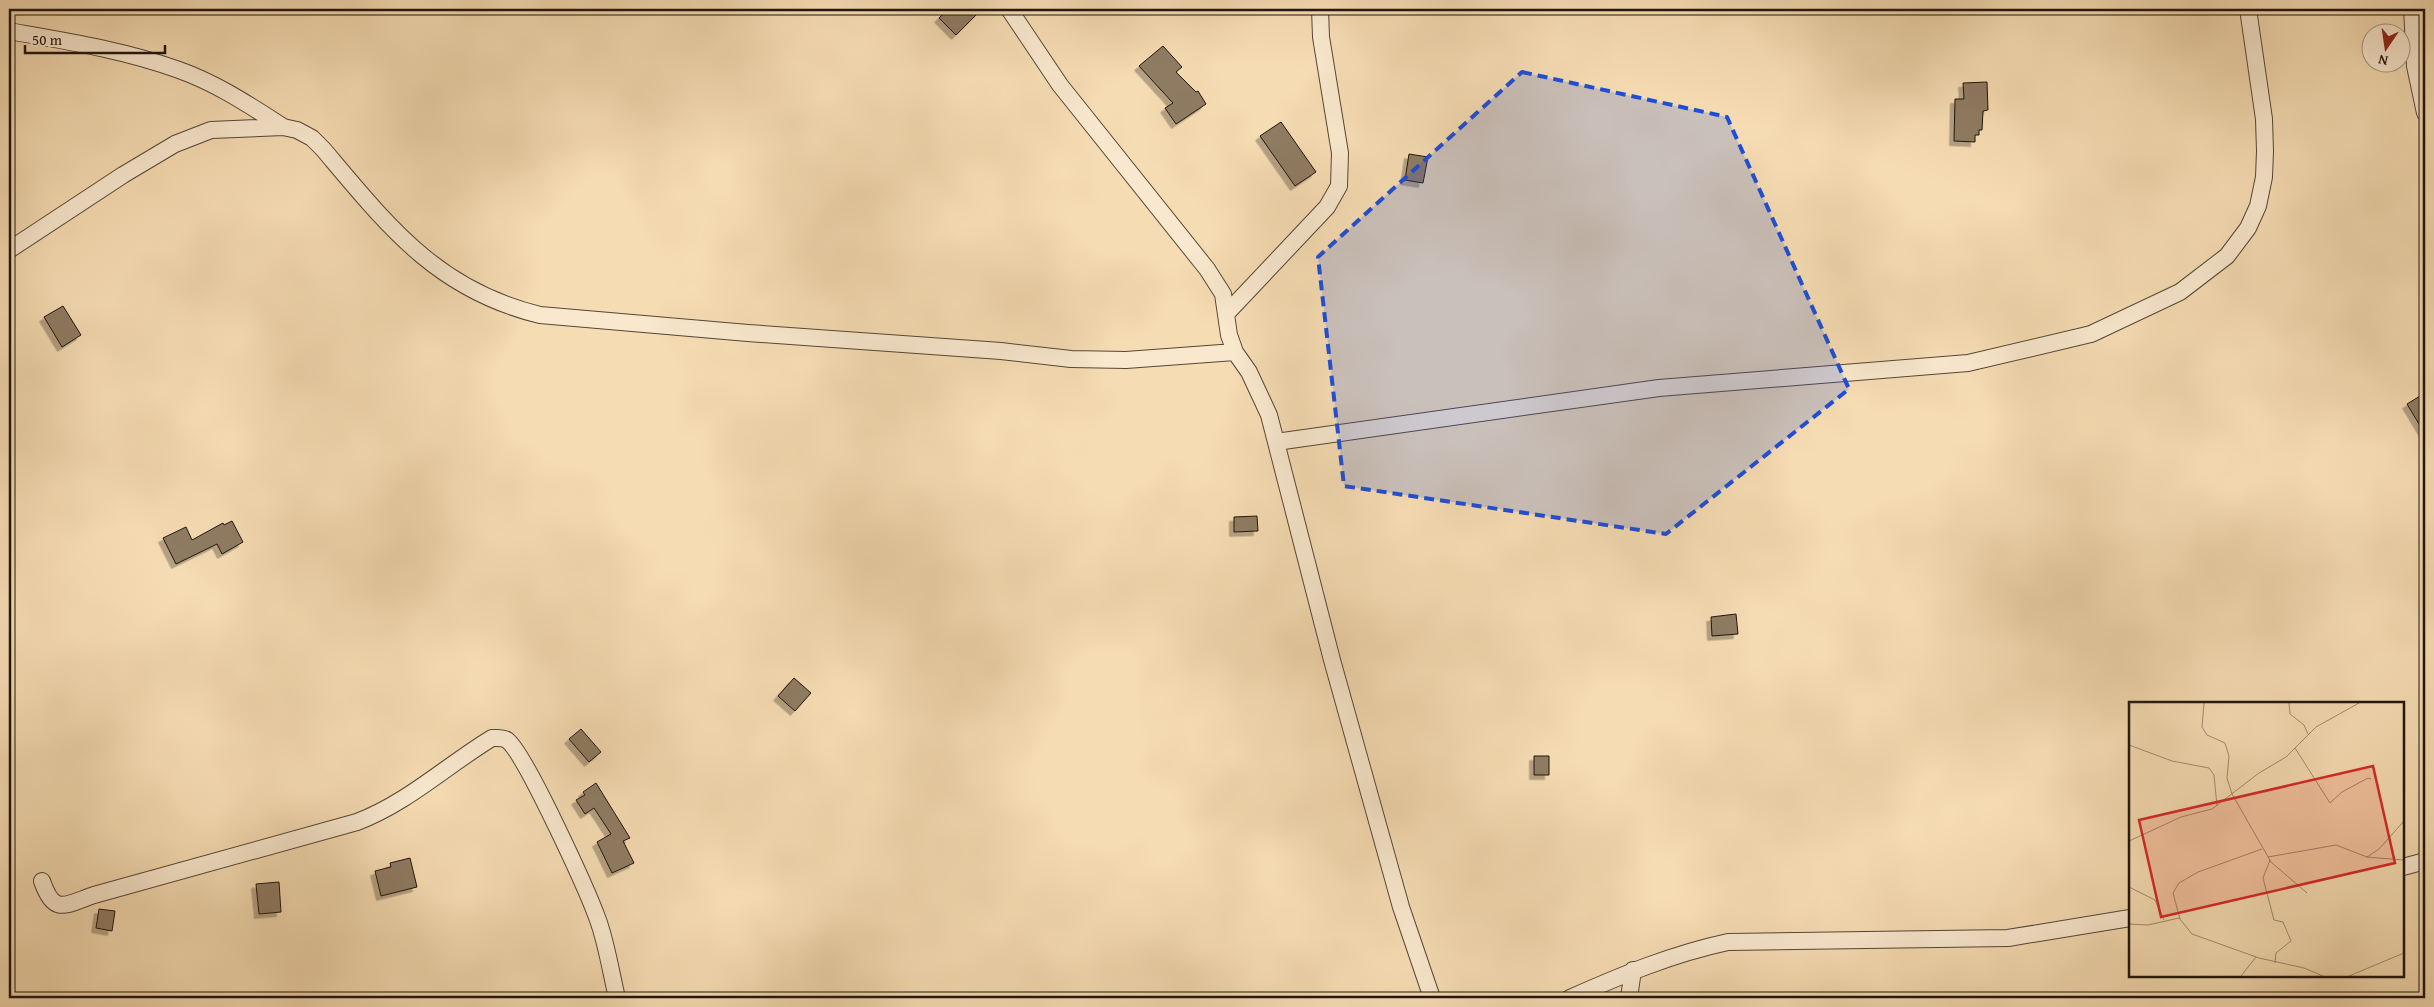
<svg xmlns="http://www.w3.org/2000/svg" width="2434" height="1007" viewBox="0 0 2434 1007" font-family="'Gentium Book Plus',serif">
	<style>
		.building { fill: #8f7c63; stroke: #1f150d; filter: url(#shadow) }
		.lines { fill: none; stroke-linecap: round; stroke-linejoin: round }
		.street-casing { stroke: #554736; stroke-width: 18 }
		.street { stroke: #f9e8ce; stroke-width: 16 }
		.marked { fill: #1d4ed8; fill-opacity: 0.2; stroke: #1d4ed8; stroke-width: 4; stroke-dasharray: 10 6; stroke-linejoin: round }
		.inset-road { fill: none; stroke: #a08c71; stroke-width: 1 }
		.view { fill: #d62828; fill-opacity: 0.15; stroke: #d62828; stroke-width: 2.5 }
		.inset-edge { fill: none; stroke: #1f150d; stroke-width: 2.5 }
	</style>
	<defs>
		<filter id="shadow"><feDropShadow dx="-4.5" dy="4.5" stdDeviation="0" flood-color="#0004"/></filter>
	</defs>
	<rect width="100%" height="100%" fill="#f6dcb3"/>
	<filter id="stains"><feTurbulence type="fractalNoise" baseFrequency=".004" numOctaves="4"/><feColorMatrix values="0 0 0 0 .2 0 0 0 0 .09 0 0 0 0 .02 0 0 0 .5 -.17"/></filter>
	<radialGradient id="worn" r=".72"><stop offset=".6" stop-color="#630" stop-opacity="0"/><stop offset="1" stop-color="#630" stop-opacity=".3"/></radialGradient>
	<path class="building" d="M948 9H982L956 35 939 18Z
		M1163 46 1182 67 1176 72 1196 92 1198 91 1206 104 1176 124 1165 108 1173 103 1139 66Z
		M1987 82 1988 110 1983 111 1982 130H1979V135H1975V142L1954 141 1955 99H1964L1963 83Z
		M1281 122 1316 172 1295 186 1260 136Z
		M1409 154 1428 157 1423 183 1405 180Z
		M63 306 81 335 62 347 44 317Z
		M2425 393V434L2407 404Z
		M1257 516 1258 531 1234 532V517Z
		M232 521 243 542 222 554 217 544 176 564 163 538 186 527 192 540 223 523 224 525Z
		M1736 614 1738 634 1712 636 1711 617Z
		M794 678 811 693 795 711 778 696Z
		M581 729 601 752 589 762 569 739Z
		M1534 756H1549V775H1534Z
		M596 783 630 838 623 841 634 863 612 873 597 842 611 834 594 808 585 814 576 800 585 795 583 792Z
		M410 858 417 887 381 896 375 871 391 867 390 863Z
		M279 882 281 912 259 914 256 884Z
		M99 909 115 911 112 931 96 928Z"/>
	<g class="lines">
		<g class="street-casing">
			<path id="street" d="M1009 9 1060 85 1207 269 1223 294 1229 335 1235 352 1249 372 1269 415 1332 660 1401 907 1432 998
				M2412 9 2415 66 2425 113
				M9 31C66 41 124 50 179 70 216 83 249 105 282 126
				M9 250 123 175 175 144 211 130 283 127 297 130 312 138 323 149C388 226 437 290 540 315L748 333 1001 351 1071 359 1126 360 1235 352
				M1226 314 1327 207 1339 186 1340 153 1321 37 1320 9
				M1276 442 1659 388 1968 363 2091 334 2180 292 2227 256 2248 228 2258 206 2264 177 2265 151 2264 119 2248 9
				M2403 867 2425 861
				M42 881C54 916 65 905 94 895L357 822C407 803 446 766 492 738 497 738 502 737 507 740 525 753 588 892 598 920 607 945 611 973 617 998
				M1570 998C1622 975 1672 954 1728 942L2008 938 2130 918
				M1629 998 1633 970"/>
		</g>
		<use href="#street" class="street"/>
	</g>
	<path class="marked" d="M1522 72 1727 117 1849 389 1666 534 1344 486 1318 257Z"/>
	<g transform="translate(2129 702)">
		<rect width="275" height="275" fill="#f6dcb3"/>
		<path class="inset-road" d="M75 1 73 25 78 33 96 41 100 54 98 76 103 92 142 160 178 191M160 1 161 12 175 23 179 32M0 43 43 59 80 66 85 73 88 104M166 46 201 101 213 90 239 76 242 77M0 139 52 115 83 107 130 71 157 55 187 25 230 1M139 155 207 143 238 155 250 147 275 119M237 155 275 158M141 158 134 176 145 218 154 220 162 239 147 251 146 261M0 185 26 198 35 218M51 217 44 191 50 181 69 170 133 147M0 222 19 223 50 216 63 232 130 256 175 266 194 274M112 274 127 255M220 274 275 251"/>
		<path class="view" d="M244 64 266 161 32 215 10 118Z"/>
		<rect width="275" height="275" class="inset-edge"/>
	</g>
	<rect width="2434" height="1007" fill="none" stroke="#f6dcb3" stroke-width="30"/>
	<rect x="10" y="10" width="2414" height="987" fill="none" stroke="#1f150d" stroke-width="2.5"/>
	<rect x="15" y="15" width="2404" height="977" fill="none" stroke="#1f150d"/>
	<g transform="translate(2386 48) rotate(193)"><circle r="24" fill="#f9e8ce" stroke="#a29481"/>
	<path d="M0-4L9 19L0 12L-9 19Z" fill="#8f2418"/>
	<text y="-8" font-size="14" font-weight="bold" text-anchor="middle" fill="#1f150d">N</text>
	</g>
	<path d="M25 45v8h140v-8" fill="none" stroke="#1f150d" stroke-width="2.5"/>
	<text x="32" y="45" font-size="15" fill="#1f150d" stroke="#f9e8ce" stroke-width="4" paint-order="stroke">50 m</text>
	<rect width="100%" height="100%" filter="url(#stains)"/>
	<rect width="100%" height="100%" fill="url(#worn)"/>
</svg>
